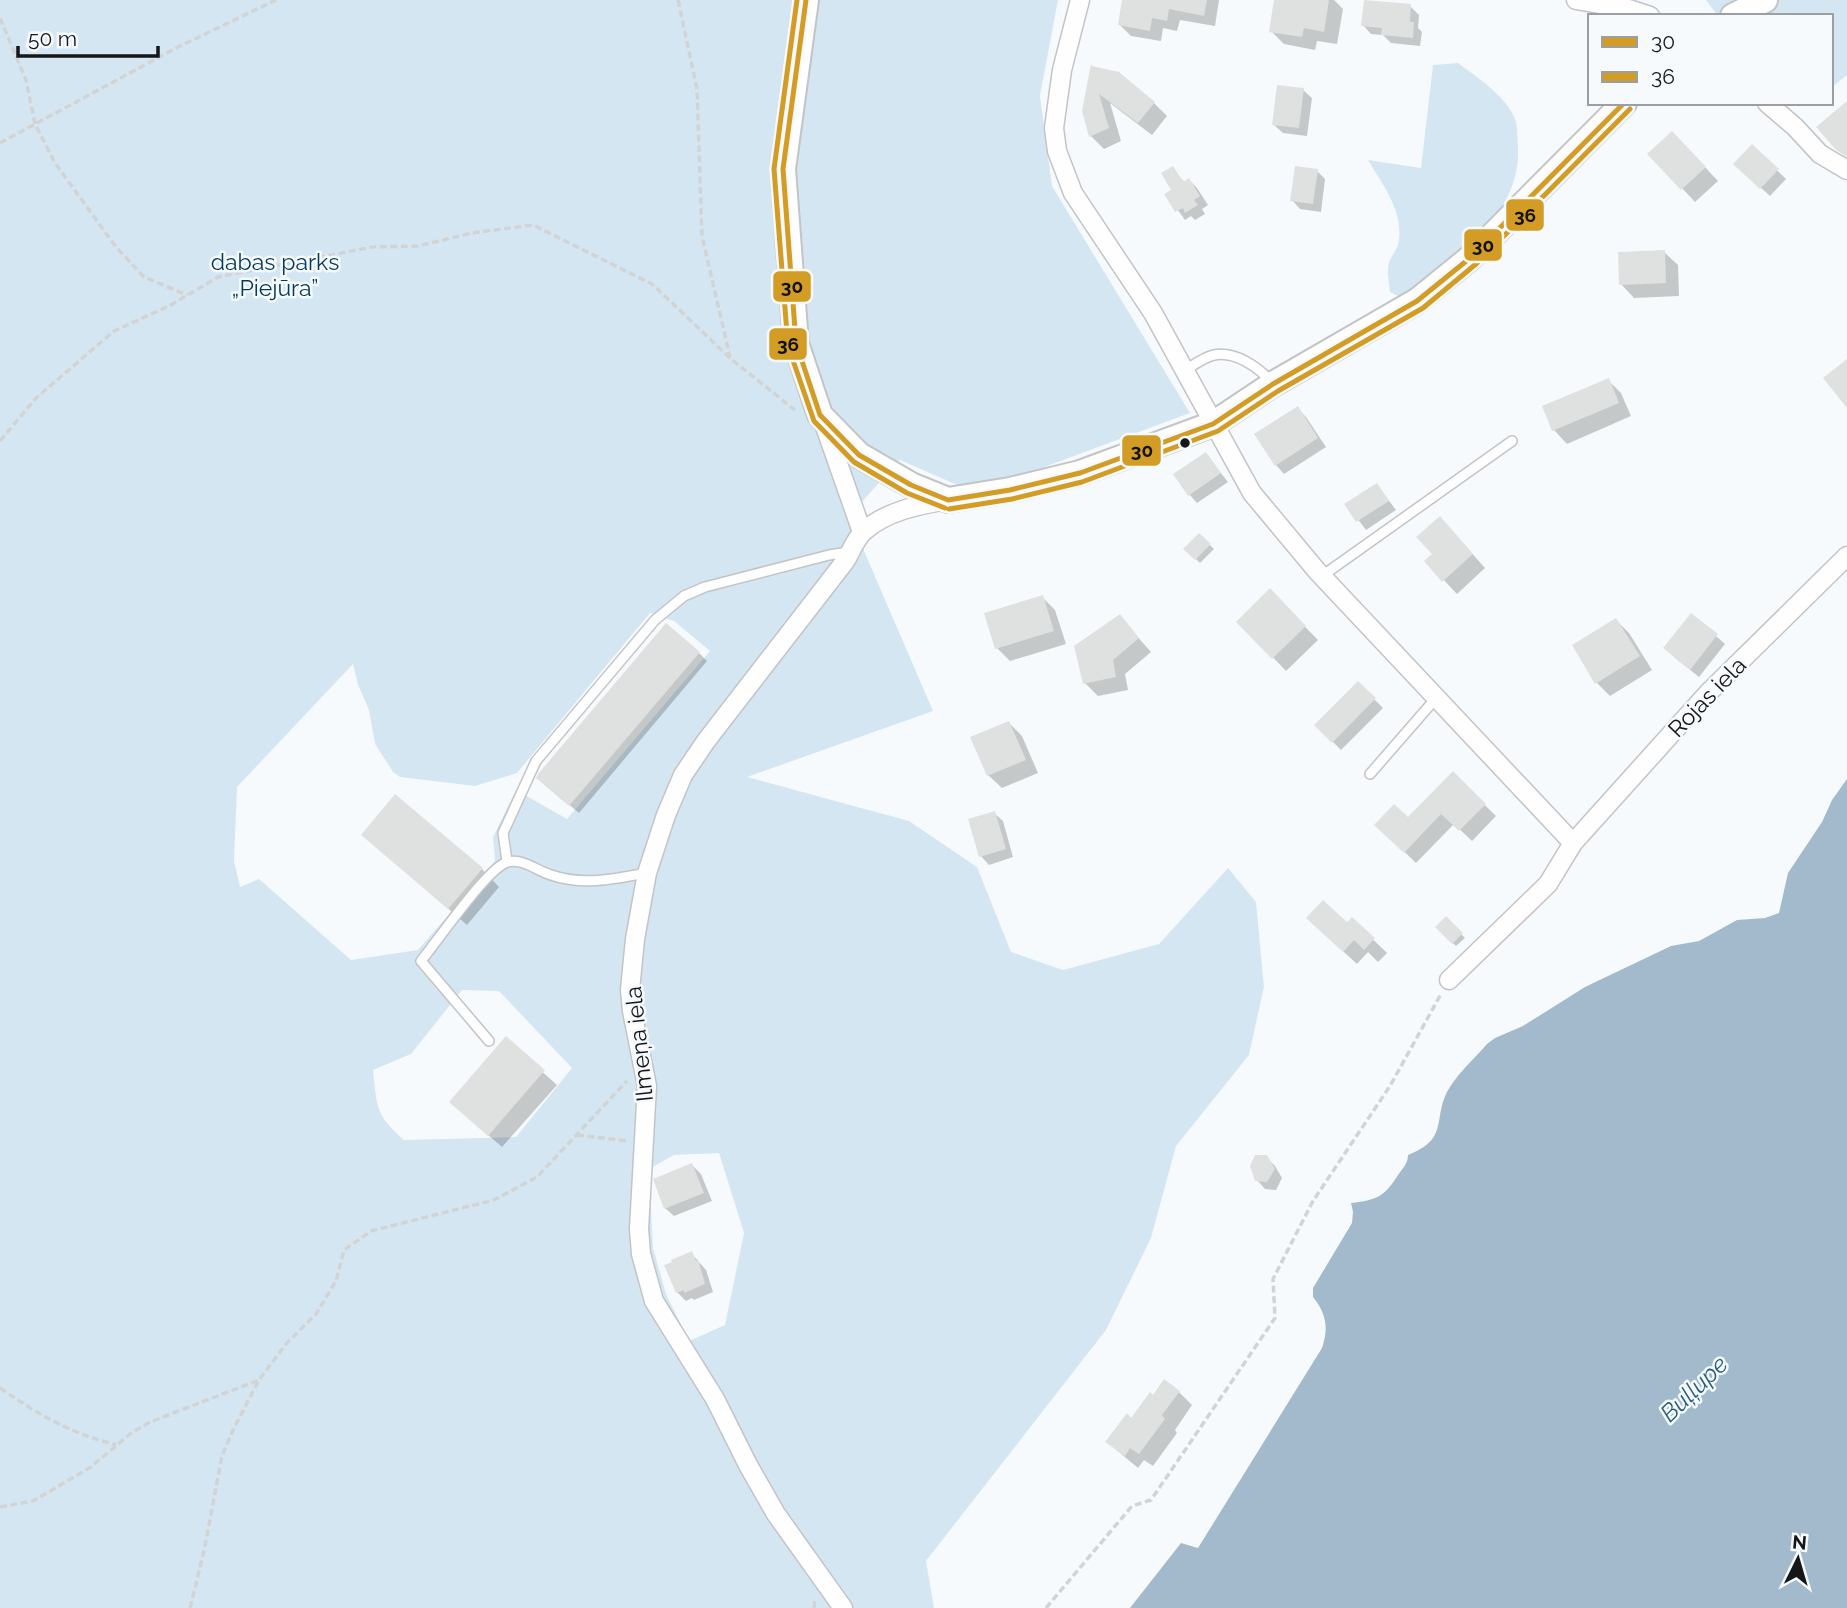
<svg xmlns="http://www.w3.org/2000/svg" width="1847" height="1608" viewBox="0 0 1847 1608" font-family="Raleway,sans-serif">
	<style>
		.green { fill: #d5e6f3; fill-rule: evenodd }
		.water { fill: #a2bacb }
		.shadow { fill: #0003 }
		.building { fill: #dfe0e0 }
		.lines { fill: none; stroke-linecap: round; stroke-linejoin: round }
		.lane-casing { stroke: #c2c4c6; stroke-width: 12 }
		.street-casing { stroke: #c2c4c6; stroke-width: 21 }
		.secondary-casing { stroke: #c2c4c6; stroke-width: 28 }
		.path { stroke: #d2d4d4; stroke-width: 3.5; stroke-dasharray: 7 3.5; stroke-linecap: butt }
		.lane { stroke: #fefeff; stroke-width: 9 }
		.street { stroke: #fefeff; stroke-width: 18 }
		.secondary { stroke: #fefeff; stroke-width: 24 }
		.bus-1-casing { stroke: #f6fafd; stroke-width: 10 }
		.bus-2-casing { stroke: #f6fafd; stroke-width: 10 }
		.bus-1 { stroke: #d39c25; stroke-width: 5 }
		.bus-2 { stroke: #d39c25; stroke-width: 5 }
		.bus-dot { fill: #151618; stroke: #f6fafd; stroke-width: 2.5 }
		.labels { text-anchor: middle; stroke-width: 5; stroke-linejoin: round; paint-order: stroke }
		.park-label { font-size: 23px; fill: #023a5d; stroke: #f6fafd }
		.street-label { font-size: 23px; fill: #151618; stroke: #f6fafd }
		.water-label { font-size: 24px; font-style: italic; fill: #275d80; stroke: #f6fafd }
		.line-badge { stroke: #f6fafd; stroke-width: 2.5 }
		.pale-badge-label { font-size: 19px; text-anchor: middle; font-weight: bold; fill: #111 }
	</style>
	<rect width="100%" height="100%" fill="#f7fafc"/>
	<path class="green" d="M0 0H1058L1040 96 1052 186 1190 413 1004 482 957 485 900 460 849 516 933 711 747 777 909 821 977 867 1011 952 1063 970 1159 944 1228 868 1256 902 1264 987 1249 1055 1176 1146 1151 1238 1106 1330 926 1561 934 1608H0ZM650 613 674 621 710 651 567 819 516 790 493 837 495 861 418 950 351 960 259 879 240 887 234 861 237 787 353 664 358 685 369 710 375 744 393 772 400 777 475 786 517 773ZM462 990 499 991 572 1068 516 1137 404 1140C375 1115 377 1106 373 1070L411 1054ZM719 1153 744 1233 725 1325 689 1341 666 1294 653 1248 649 1169 674 1155Z
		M1706 0H1847V75L1831 88V16H1718Z
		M1458 63C1478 78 1506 96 1515 119 1518 126 1517 138 1518 146 1522 215 1456 256 1407 294L1400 297 1390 292C1389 282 1386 270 1390 260 1392 255 1396 251 1398 245 1405 213 1384 187 1368 160L1421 168 1433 65Z"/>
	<path class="water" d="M1847 779V1608H1130L1181 1543 1198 1548 1322 1348C1329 1328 1326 1313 1313 1297V1288L1352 1223 1353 1212 1351 1203C1377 1200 1384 1197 1398 1175 1403 1168 1408 1163 1408 1155 1449 1139 1433 1120 1447 1092 1456 1075 1474 1059 1487 1044L1495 1038 1523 1026 1585 987 1671 946 1699 941 1737 920 1765 918 1779 913 1788 873 1822 822 1832 800Z"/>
	<path class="shadow" d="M1124 0H1219L1215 26 1180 20 1177 31 1163 28 1161 41 1131 36 1119 24Z
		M1276 0H1334L1343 9 1337 44 1317 41 1315 50 1284 44 1271 31Z
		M1410 6 1419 15 1418 28 1422 32 1420 46 1391 43 1383 35 1371 34 1363 25Z
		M1092 68 1154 103 1167 116 1152 135 1110 103 1121 141 1104 149 1091 136Z
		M1303 90 1312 98 1307 136 1283 133 1274 125Z
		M1685 146 1718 181 1695 202 1650 154Z
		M1752 146 1786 179 1770 196 1735 164Z
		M1172 168 1185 183 1189 180 1197 188 1208 205 1202 209 1205 214 1195 220 1191 216 1185 220 1167 195 1174 190Z
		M1317 171 1325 179 1321 212 1300 209 1292 200Z
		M1664 252 1678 265 1679 296 1634 298 1621 284Z
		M1608 380 1621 393 1631 416 1567 444 1554 430 1544 407Z
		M1297 408 1306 417 1326 447 1284 474 1276 465Z
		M1206 454 1228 482 1197 503 1189 494Z
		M1377 485 1396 510 1366 530 1347 505Z
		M1453 532 1485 568 1457 594 1426 561Z
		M1199 535 1214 549 1200 563 1186 549Z
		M1270 591 1318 640 1286 671 1239 622Z
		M1042 597 1055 610 1066 644 1010 661 997 648Z
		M1119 616 1151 652 1125 674 1128 690 1098 696 1085 683Z
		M1616 620 1629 633 1652 670 1610 696 1597 683Z
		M1716 636 1725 644 1699 677 1674 657Z
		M699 653 707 661 579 813 547 786Z
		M1358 683 1383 708 1341 750 1316 725Z
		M1009 723 1022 736 1038 773 1002 788 988 775Z
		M1453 774 1496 816 1472 841 1454 824 1416 863 1388 836 1408 820Z
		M994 813 1003 821 1013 857 989 865 981 856Z
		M363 835 482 869 499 887 467 925Z
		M1352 919 1387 953 1378 962 1368 952 1357 964 1321 931 1347 925Z
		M1446 919 1465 938 1456 946 1437 927Z
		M506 1039 557 1085 502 1147 465 1115Z
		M1266 1157 1275 1166 1282 1178 1276 1190 1265 1189 1257 1180Z
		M692 1165 701 1174 712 1201 674 1216 665 1208Z
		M691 1253 706 1270 713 1292 694 1300 692 1298 686 1301 677 1292Z
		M1179 1392 1192 1405 1175 1430 1177 1433 1153 1466 1144 1460 1138 1468 1107 1442 1154 1397Z"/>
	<path class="building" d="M1122 0H1207L1204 16 1169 9 1167 21 1152 18 1150 31 1118 25Z
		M1274 0H1329L1324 32 1304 28 1302 37 1269 32Z
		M1364 0 1411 4 1410 22H1414L1413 38 1381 35 1382 28 1361 26Z
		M1091 64 1092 66 1119 72 1155 102 1138 123 1099 94 1109 128 1089 137 1082 111Z
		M1277 85 1304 88 1299 128 1272 125Z
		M1847 101V157L1836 150 1816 127Z
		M1672 131 1706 167 1681 190 1647 154Z
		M1752 144 1779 169 1760 189 1733 164Z
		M1173 166 1183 182 1189 178 1200 196 1194 200 1198 205 1185 213 1183 208 1175 212 1164 194 1171 190 1161 173Z
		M1295 166 1318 169 1313 204 1290 201Z
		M1665 250 1666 283 1619 285 1618 252Z
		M1847 359V408L1823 378Z
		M1609 378 1619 403 1552 431 1542 406Z
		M1298 406 1318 438 1275 466 1254 434Z
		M1206 452 1221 473 1188 496 1173 474Z
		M1377 483 1389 501 1356 522 1344 504Z
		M1440 516 1473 554 1442 582 1424 561 1432 554 1416 537Z
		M1199 533 1211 544 1195 560 1183 549Z
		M1270 588 1306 626 1272 659 1236 622Z
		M1043 595 1054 631 995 649 984 613Z
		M1691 613 1718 634 1690 670 1663 648Z
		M1120 614 1139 638 1113 660 1116 677 1083 684 1074 646Z
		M1616 618 1640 656 1595 684 1572 645Z
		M666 623 700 652 569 806 536 778 538 774Z
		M1358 681 1376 698 1332 743 1314 725Z
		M1009 721 1026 760 987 776 970 737Z
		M1453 771 1486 804 1459 831 1441 814 1404 853 1374 825 1394 804 1408 817Z
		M395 794 483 868 448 909 361 835Z
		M995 811 1006 849 979 857 968 819Z
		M1323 900 1347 922 1352 917 1375 938 1364 950 1354 940 1343 952 1306 918Z
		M1446 916 1463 933 1452 944 1435 927Z
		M506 1036 545 1070 488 1136 449 1102Z
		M1255 1155H1267L1275 1169 1267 1182 1255 1181 1250 1166Z
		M692 1163 704 1193 664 1209 653 1179Z
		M692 1251 696 1261 698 1259 705 1284 684 1293V1290L676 1293 664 1265 672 1262 671 1260Z
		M1164 1379 1180 1391 1162 1415 1165 1419 1139 1454 1130 1448 1125 1456 1105 1442 1127 1413 1131 1418 1150 1392 1153 1395Z"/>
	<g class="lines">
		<g class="lane-casing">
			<path id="lane" d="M1184 371C1192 366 1204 357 1214 355 1235 351 1259 367 1272 383
				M1322 576 1512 441
				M1370 774 1437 697
				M507 861 503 833 536 761 655 620 684 596 705 587 829 555 849 552
				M489 1041 421 961C439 939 484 873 505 863 520 856 537 871 551 875 583 886 615 879 647 873"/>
		</g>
		<g class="street-casing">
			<path id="street" d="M1080 0 1062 70 1054 128 1057 151 1073 193 1153 313 1252 493 1317 571 1573 843
				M1576 0 1629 9 1650 16
				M1767 103 1795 127 1820 154 1847 170
				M823 421 862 532
				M1449 980 1548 884 1573 843 1708 693 1847 556
				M843 1608 776 1514 748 1465 715 1399 654 1301 641 1254 639 1229 647 1086 632 1011 630 990 635 939 647 873 666 815 683 775 706 741 846 560C851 551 856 538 864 531 887 511 918 505 948 500"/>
		</g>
		<g class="secondary-casing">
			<path id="secondary" d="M806 0 783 169 796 343 820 415 859 455 911 485 948 500 1010 490 1080 473 1213 424 1273 384 1417 301 1470 258 1624 103
				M1733 16 1765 0"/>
		</g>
		<path class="path" d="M678 0 697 89 702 236 730 357
			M0 18 26 80 35 124 55 163 116 247 144 277 187 295
			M0 143 178 47 276 0
			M0 441 36 398 114 331 169 306 218 277 372 247 418 246 472 233 533 225 652 284 731 359 795 410
			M577 1135 628 1141
			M0 1388C41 1416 68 1432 116 1445
			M0 1507 33 1501 91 1467 130 1434 150 1422 259 1380
			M190 1608 204 1551 222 1456 233 1430 259 1380 286 1344 316 1314 336 1281 344 1250 371 1231 494 1200 537 1177 627 1081
			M814 1608 815 1598
			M1046 1608 1132 1506 1151 1500 1275 1318 1273 1279 1313 1201 1390 1086 1441 994"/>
		<use href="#lane" class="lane"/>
		<use href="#street" class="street"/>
		<use href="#secondary" class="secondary"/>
		<g class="bus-1-casing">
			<path id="bus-1" d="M806 0 783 169 796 343 820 415 859 455 911 485 948 500
				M948 500 1010 490 1080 473 1213 424 1273 384 1417 301 1470 258 1624 103"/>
		</g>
		<g class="bus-2-casing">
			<path id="bus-2" d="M797 0 774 169 788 346 814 421 854 462 907 493 945 508
				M949 509 1012 499 1082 482 1218 431 1278 391 1423 308 1476 264 1630 109"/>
		</g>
		<use href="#bus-1" class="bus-1"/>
		<use href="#bus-2" class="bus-2"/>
	</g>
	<circle class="bus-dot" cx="1185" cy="443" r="6"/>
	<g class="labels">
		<g class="park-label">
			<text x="275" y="270">dabas parks<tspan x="275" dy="26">„Piejūra”</tspan></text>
		</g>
		<g class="street-label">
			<text transform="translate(1707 697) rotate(-46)" y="8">Rojas iela</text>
			<text transform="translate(639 1044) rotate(-96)" y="8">Ilmeņa iela</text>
		</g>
		<g class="water-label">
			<text transform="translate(1694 1389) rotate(-44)" y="8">Buļļupe</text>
		</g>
	</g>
	<g class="line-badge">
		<rect x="1505" y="198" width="40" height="34" rx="7" fill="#d39c25"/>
		<rect x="1463" y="228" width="40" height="34" rx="7" fill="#d39c25"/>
		<rect x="772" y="270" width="40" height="33" rx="7" fill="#d39c25"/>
		<rect x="768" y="327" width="40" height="34" rx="7" fill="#d39c25"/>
		<rect x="1121" y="434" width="41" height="33" rx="7" fill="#d39c25"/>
	</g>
	<g class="pale-badge-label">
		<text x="1525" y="222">36</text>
		<text x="1483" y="252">30</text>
		<text x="792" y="293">30</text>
		<text x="788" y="351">36</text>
		<text x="1142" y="457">30</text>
	</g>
	<rect x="1588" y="14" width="245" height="91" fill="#f6fafd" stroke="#9c9fa1" stroke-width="2"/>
	<rect x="1602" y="37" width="35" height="10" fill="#d39c25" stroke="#9c9fa1" stroke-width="2"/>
	<text x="1651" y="49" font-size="21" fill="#151618">30</text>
	<rect x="1602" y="72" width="35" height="10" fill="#d39c25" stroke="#9c9fa1" stroke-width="2"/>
	<text x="1651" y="84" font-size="21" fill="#151618">36</text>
	<g transform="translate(1798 1559) rotate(5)" stroke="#f6fafd" stroke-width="5" paint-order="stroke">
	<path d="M0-5L12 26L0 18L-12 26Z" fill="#151618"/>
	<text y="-10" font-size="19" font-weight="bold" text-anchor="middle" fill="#151618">N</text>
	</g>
	<path d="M18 46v10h140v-10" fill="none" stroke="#151618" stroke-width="3.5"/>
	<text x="28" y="46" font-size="21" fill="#151618" stroke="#f6fafd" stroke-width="5" paint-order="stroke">50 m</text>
</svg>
